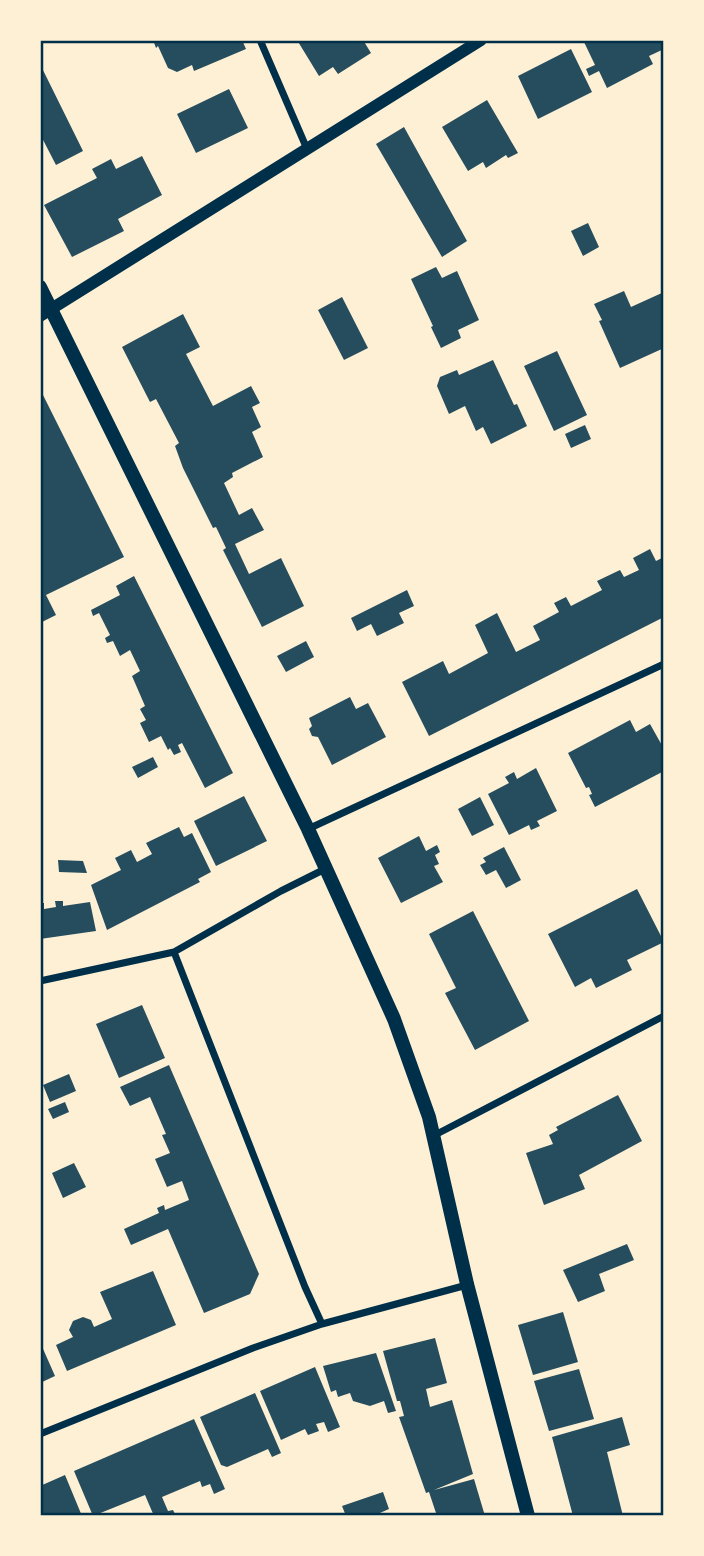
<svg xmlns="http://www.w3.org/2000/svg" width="704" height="1556" viewBox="0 0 704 1556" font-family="Arial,sans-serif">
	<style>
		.building { fill: #264d5e }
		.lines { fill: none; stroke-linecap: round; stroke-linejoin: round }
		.minor { stroke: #003049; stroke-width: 7 }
		.tertiary { stroke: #003049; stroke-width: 12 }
		.secondary { stroke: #003049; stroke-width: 14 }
		.neatline { fill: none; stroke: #003049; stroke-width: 2.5 }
	</style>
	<rect width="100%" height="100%" fill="#fdf0d5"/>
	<path class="building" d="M153 40H242L246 49 194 71 192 65 177 72 168 68 158 46 156 48Z
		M297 40H363L371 53 338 74 333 67 319 76Z
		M587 40H664V49L649 56 653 64 607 88 599 71 589 76 586 69 595 65 584 42Z
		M571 49 592 92 538 119 518 76Z
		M40 64 83 151 56 165 40 134Z
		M229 89 248 128 196 153 177 114Z
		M487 100 518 153 508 158 506 155 486 168 483 162 468 171 442 127Z
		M404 127 467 241 442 257 376 144Z
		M142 156 162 195 118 219 124 231 72 257 44 205 97 178 92 169 111 159 116 169Z
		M588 223 599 247 583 256 571 231Z
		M436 267 442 278 457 271 479 320 458 330 461 338 441 348 431 327 433 326 411 279Z
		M624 291 631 307 664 292V348L620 368 599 321 602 320 594 304Z
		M342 297 368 348 344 360 318 310Z
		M183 314 200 347 186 354 213 406 251 386 260 403 252 407 261 427 252 432 263 457 232 473 233 477 224 483 239 515 252 508 264 530 235 544 249 574 281 558 304 606 262 627 223 550 226 548 216 527 213 528 183 468 175 446 179 443 156 399 150 402 122 347Z
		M557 351 587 415 554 431 524 366Z
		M493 360 514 405 517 404 527 426 491 444 483 427 476 431 465 406 449 414 437 386 440 377 457 370 459 375Z
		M40 389 124 557 46 595 56 615 40 623Z
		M585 425 591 439 571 448 565 434Z
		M650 549 656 561 664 557V617L429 736 402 682 443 661 449 674 488 653 475 625 497 613 516 652 540 640 533 626 559 612 554 603 566 597 571 606 602 590 597 581 620 570 624 577 639 570 633 558Z
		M134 576 233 773 205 788 182 743 178 745 181 752 174 755 170 748 168 750 161 736 149 742 140 723 146 720 140 709 145 706 132 676 140 671 130 650 120 656 113 641 107 643 105 638 110 635 99 613 93 616 91 610 120 595 116 586Z
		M407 590 414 606 399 613 404 623 377 636 371 624 357 631 351 618Z
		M306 641 314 657 286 672 277 656Z
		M350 697 356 709 368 703 386 737 332 765 318 737 312 736 309 729 312 726 309 718Z
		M630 720 636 732 650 724 664 749V771L595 807 589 795 592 794 589 787 586 788 568 753Z
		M153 757 158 767 138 778 132 767Z
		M536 768 557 811 537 821 540 826 531 830 529 825 509 835 488 794 509 783 505 777 514 772 517 779Z
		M244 796 267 841 216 866 194 821Z
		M480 797 494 825 472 836 458 809Z
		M179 827 184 837 192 833 211 872 198 879 200 882 107 930 91 885 121 870 115 858 131 850 137 862 152 854 146 843Z
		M419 836 426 851 437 845 440 852 435 855 439 864 434 866 443 882 401 903 378 858Z
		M504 847 521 880 506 888 496 870 486 875 480 865 486 862 483 858Z
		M58 860 83 861 87 873 59 872Z
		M637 889 664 942 627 960 632 970 596 988 591 978 575 987 548 934Z
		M55 901H63V906L90 902 96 931 40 939V903H44V909L56 907Z
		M473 911 529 1021 475 1050 445 993 456 988 429 934Z
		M142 1005 165 1058 119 1078 96 1024Z
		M169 1065 259 1274 250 1294 204 1313 168 1229 131 1245 124 1229 159 1213 157 1208 164 1205 165 1210 189 1200 182 1181 167 1187 155 1159 170 1153 162 1135 166 1134 150 1097 130 1106 120 1087Z
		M69 1074 76 1091 50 1102 43 1085Z
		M618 1095 642 1141 579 1175 585 1189 544 1205 526 1153 553 1144 549 1135 558 1130 556 1127Z
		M65 1102 69 1112 53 1119 48 1109Z
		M74 1163 86 1187 63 1198 52 1173Z
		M627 1244 634 1260 599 1274 605 1291 578 1302 563 1270Z
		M153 1271 176 1325 67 1371 56 1345 73 1337 69 1330 73 1321 83 1317 91 1320 94 1327 112 1319 100 1292Z
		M563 1312 578 1362 533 1375 518 1325Z
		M435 1338 447 1383 426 1389 430 1407 452 1400 473 1474 434 1490 474 1479 485 1516H437L429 1492 426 1493 399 1417 404 1416 400 1401H397L383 1351Z
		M40 1342 55 1376 40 1383Z
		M376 1353 396 1411 388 1413 384 1401 370 1406 353 1401 350 1393 338 1397 336 1390 331 1392 323 1366Z
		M315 1367 340 1427 328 1432 324 1422 316 1424 319 1431 308 1435 305 1429 281 1440 260 1391Z
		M579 1369 594 1419 549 1431 534 1381Z
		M255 1393 281 1453 272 1457 268 1449 227 1467 221 1465 200 1417Z
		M622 1417 630 1445 607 1452 623 1516H573L552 1437Z
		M194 1419 225 1489 214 1494 210 1484 202 1487 200 1481 162 1497 168 1511 173 1510 176 1516H154L145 1495 93 1516 74 1471Z
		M65 1475 82 1516H40V1486Z
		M383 1492 389 1509 373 1516H346L342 1506Z"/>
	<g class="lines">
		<path class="minor" d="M260 40 307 149
			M308 829 664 664
			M174 952 305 1287 322 1324
			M40 981 174 952 281 891 325 869
			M433 1136 664 1016
			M40 1434 253 1348 322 1324 467 1285"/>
		<path class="tertiary" d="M40 316 481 40"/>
		<path class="secondary" d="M40 287 308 829 394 1019 429 1117 467 1284 528 1516"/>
	</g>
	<rect width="704" height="1556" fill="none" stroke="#fdf0d5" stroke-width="84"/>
	<rect x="42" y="42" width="620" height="1472" class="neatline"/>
</svg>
